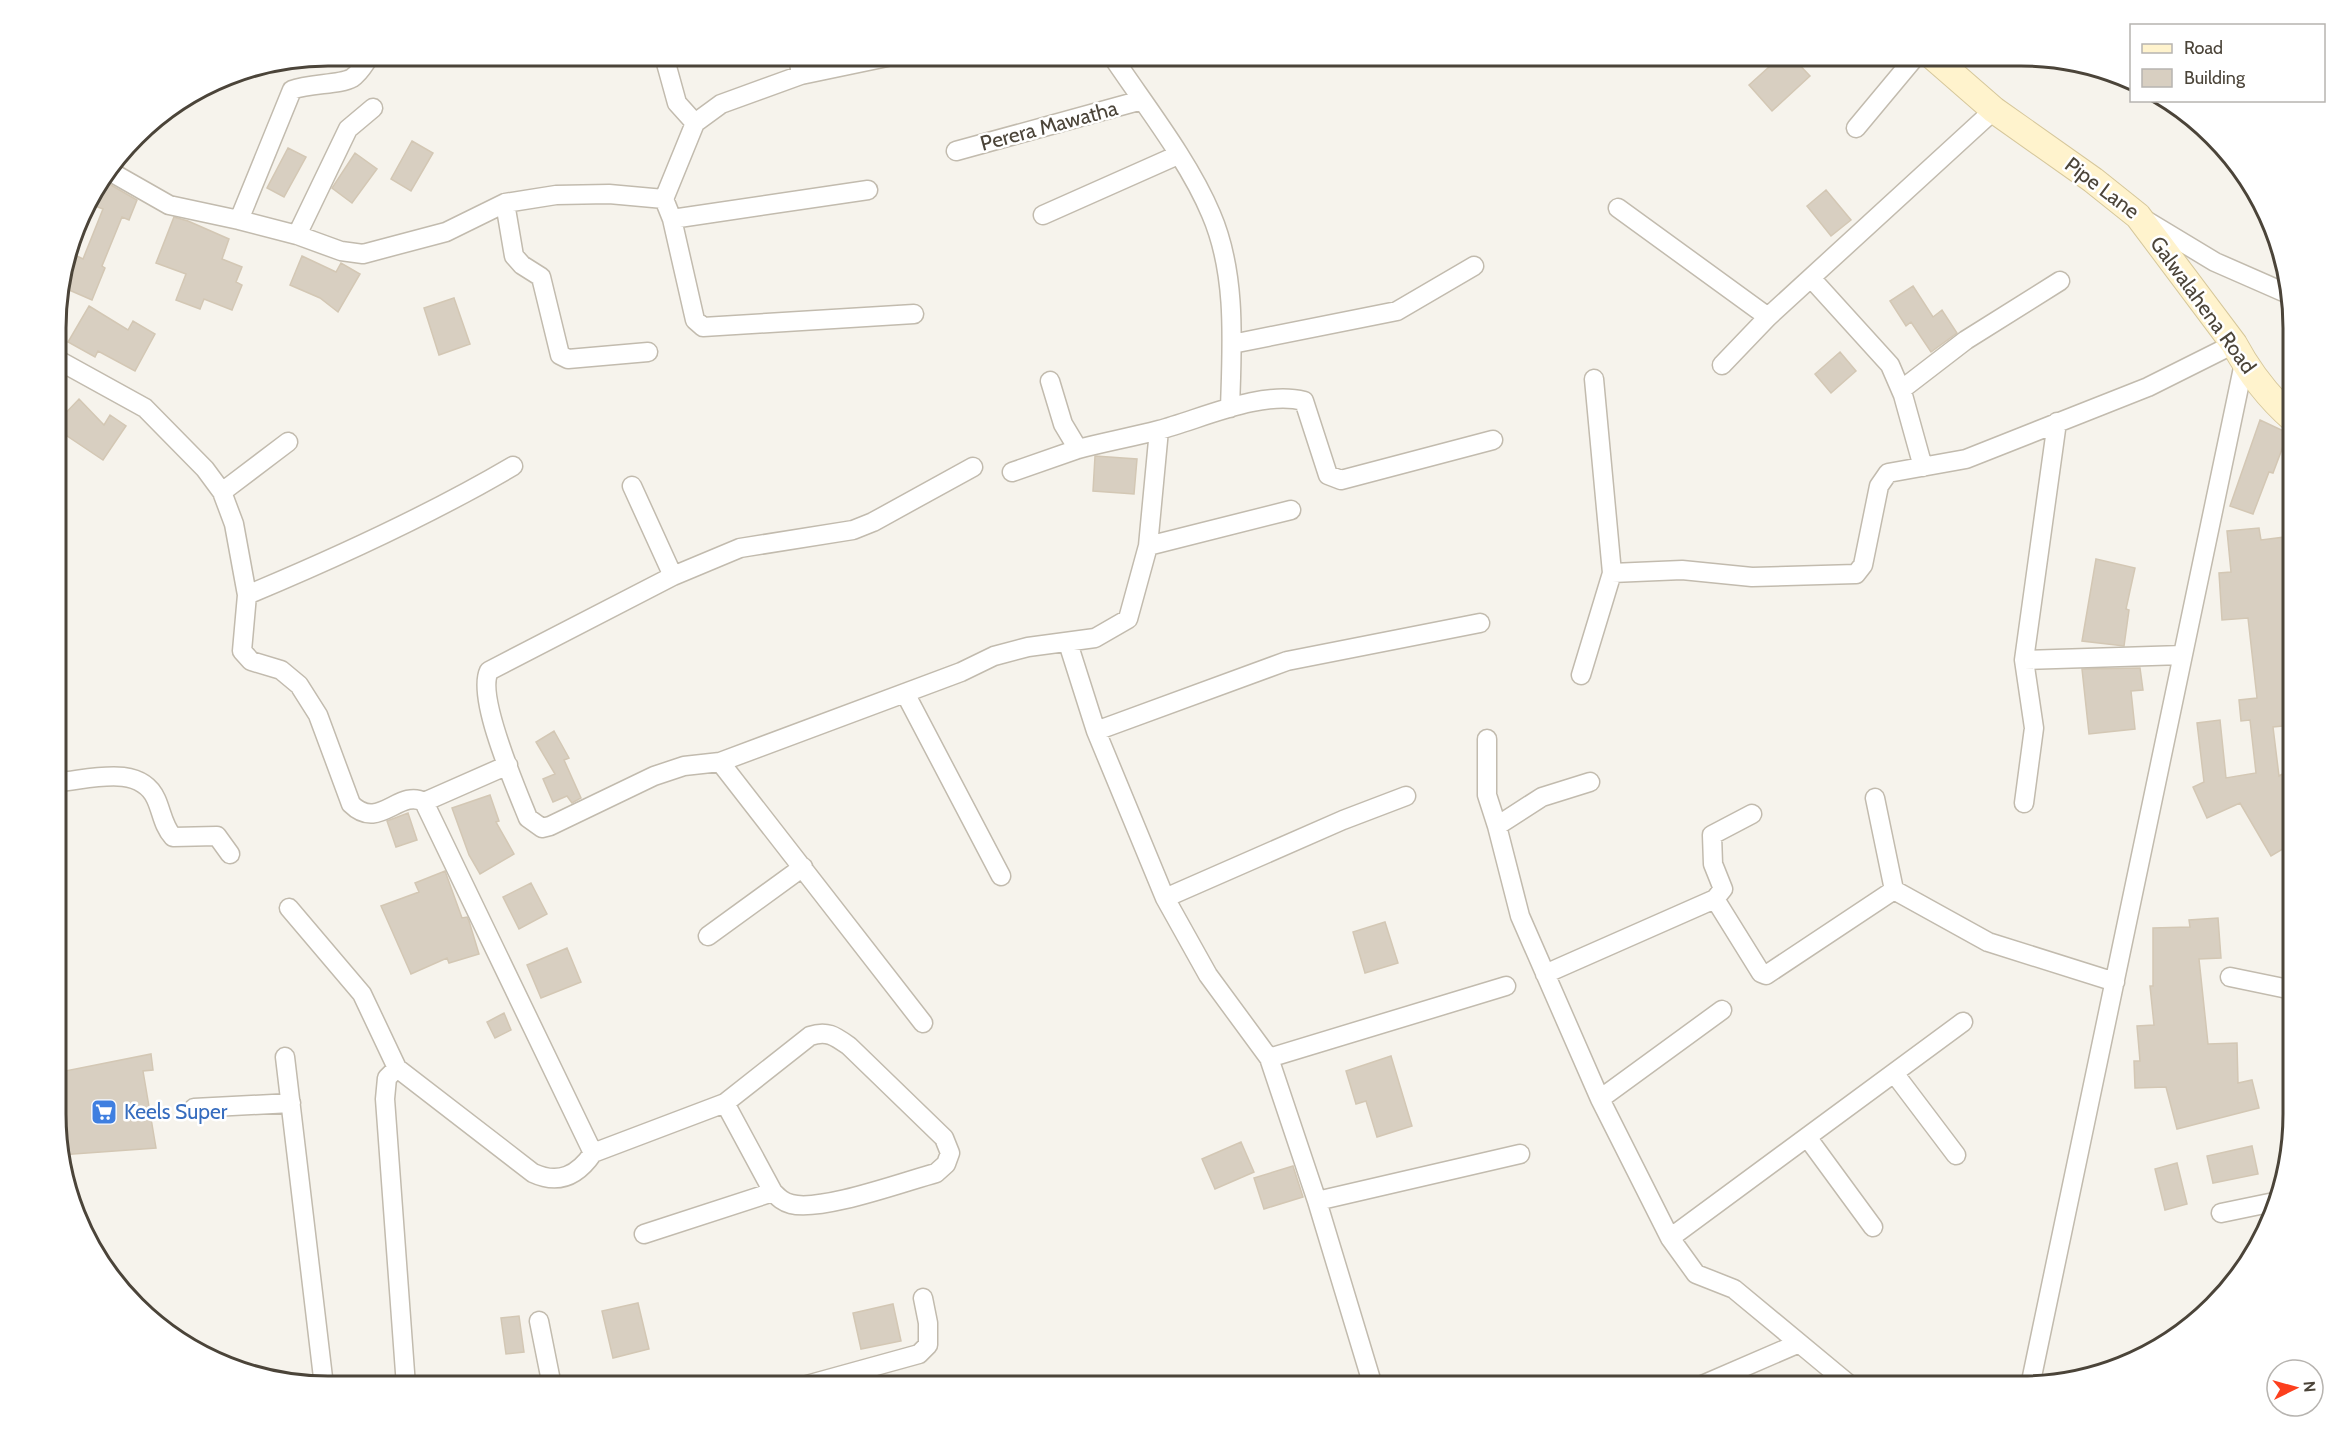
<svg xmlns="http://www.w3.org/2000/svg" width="2349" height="1442" viewBox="0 0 2349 1442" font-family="Cabin,sans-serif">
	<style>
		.building { fill: #d8cfc1; stroke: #d3c7b4; stroke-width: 1.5 }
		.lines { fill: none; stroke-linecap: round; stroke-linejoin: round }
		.street-casing { stroke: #c2bbae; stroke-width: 21 }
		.secondary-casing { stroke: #d6c79b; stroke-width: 28 }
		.street { stroke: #fff; stroke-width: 18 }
		.secondary { stroke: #fff3cd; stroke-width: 26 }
		.labels { text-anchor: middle; stroke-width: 5; stroke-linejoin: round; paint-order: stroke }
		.street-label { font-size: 21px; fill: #4b4439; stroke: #fff }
		.shop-label { font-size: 21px; fill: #366cbe; stroke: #fff; text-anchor: start }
		.rim { fill: none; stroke: #4b4439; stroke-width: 3 }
	</style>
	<rect width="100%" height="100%" fill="#f6f3ec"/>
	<path class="building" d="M1781 56H1791L1810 76 1772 111 1749 85Z
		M412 141 433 153 411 191 391 179Z
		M288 148 306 157 284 197 267 188Z
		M355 153 377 169 352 203 332 188Z
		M104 181 137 200 129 220 122 217 102 266 105 268 92 300 60 286 73 254 83 259 103 209 87 203Z
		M1826 190 1851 220 1831 236 1807 206Z
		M174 217 188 221 229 239 222 259 242 267 236 282 242 285 232 310 204 299 200 309 176 300 186 274 156 263Z
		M302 256 336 272 341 263 360 274 338 312 320 298 290 285Z
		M1913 286 1933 317 1942 310 1957 333 1931 352 1911 322 1906 326 1890 301Z
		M454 298 470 344 439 355 424 308Z
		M89 306 128 330 133 321 155 334 135 371 98 351 95 357 68 342Z
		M1840 352 1856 371 1831 393 1815 374Z
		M79 399 104 425 110 415 126 426 103 460 67 436 58 445V421Z
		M2260 420 2288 433 2273 473 2269 472 2253 514 2230 506Z
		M1095 456 1137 459 1134 494 1093 491Z
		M2259 528 2261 540 2293 536V725L2273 727 2279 776 2286 772 2293 785V843L2271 856 2240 803 2207 818 2193 787 2204 782 2197 723 2220 720 2226 778 2256 773 2250 720 2241 721 2239 700 2257 698 2248 618 2222 620 2219 573 2231 572 2227 531Z
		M2096 559 2135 568 2126 609 2129 610 2124 646 2082 641Z
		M2140 668 2143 690 2131 691 2135 729 2089 734 2082 669Z
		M554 731 569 758 564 760 581 798 572 803 567 796 553 802 543 779 555 774 536 742Z
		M490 795 499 821 496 822 514 854 480 874 469 855 452 808Z
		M408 813 417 840 396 847 387 821Z
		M445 871 462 918 467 917 469 921 479 954 449 963 447 958 411 974 381 906 419 892 415 883Z
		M531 883 547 914 519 929 503 897Z
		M2218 918 2221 958 2199 959 2208 1044 2237 1043 2238 1083 2252 1080 2259 1108 2177 1129 2166 1087 2135 1088 2134 1061H2140L2137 1026 2154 1025 2150 986H2153V928L2190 927 2189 920Z
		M1385 922 1398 963 1365 973 1353 932Z
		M567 948 581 982 541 998 527 965Z
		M504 1013 511 1030 495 1038 487 1022Z
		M151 1054 153 1070 143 1071 156 1148 60 1155 58 1077 65 1076V1071Z
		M1391 1056 1412 1126 1377 1137 1366 1101 1356 1104 1346 1071Z
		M1241 1142 1254 1172 1215 1189 1202 1159Z
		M2252 1146 2258 1174 2213 1183 2207 1156Z
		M2177 1163 2187 1204 2165 1210 2155 1169Z
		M1293 1166 1303 1197 1264 1209 1254 1178Z
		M638 1303 649 1349 613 1358 602 1311Z
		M893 1304 901 1341 861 1349 853 1313Z
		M519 1316 524 1352 506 1354 501 1318Z"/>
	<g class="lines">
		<g class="street-casing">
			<path id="street" d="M664 56 677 103 695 123
				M798 56 801 75
				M1112 56C1144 104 1189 161 1211 214 1237 274 1232 345 1230 408
				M1856 128 1916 56
				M956 151 1142 100
				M111 172 169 205 239 220 297 235 341 251 363 254 446 232 505 203 556 195 609 194 664 199 672 219 695 320 703 327 914 314
				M664 199 695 123 721 104 801 75 892 56
				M505 203 514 256 522 265 541 277 560 355 568 359 648 352
				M1618 208 1768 317
				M1043 215 1178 155
				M672 219 868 190
				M239 220 292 90C309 83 340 85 352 78 360 73 365 63 370 56
				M2147 221 2215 262 2288 294
				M297 235 348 129 373 108
				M1811 278 1890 365 1903 395 1923 467
				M1232 344 1397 311 1474 266
				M58 360 145 408 205 469 222 492 234 524 247 595
				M1722 365 1768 317 1994 110
				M1594 379 1612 573
				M1050 381 1063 424 1078 449C1105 442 1132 437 1159 430 1201 419 1261 390 1304 401L1328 475 1341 480 1493 440
				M1901 390 1966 340 2060 281
				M973 467 873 522 853 530 740 548 673 576 489 671C476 697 516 788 528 818L542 828 550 826 654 776 684 766 720 762 961 672 994 656 1028 647 1095 638 1128 619 1148 546 1159 430
				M1012 472 1078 449
				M632 486 673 576
				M222 492 288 442
				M1148 546 1291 510
				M1068 643 1096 731 1165 898 1208 975 1269 1058 1317 1201 1373 1386
				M2024 660 2183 655
				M1581 675 1612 573 1682 570 1752 577 1856 574 1863 565 1879 486 1888 473 1966 459 2148 387 2234 344
				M905 693 1001 876
				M1096 731 1287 661 1480 623
				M1487 739V795L1497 826
				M720 762 923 1023
				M58 782C88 780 140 763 156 799 162 812 163 826 173 837L217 836 230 854
				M1590 782 1542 797 1497 826 1520 916 1600 1099 1670 1238 1696 1274 1734 1289 1851 1386
				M1875 798 1894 890 1988 942 2115 982
				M424 802 508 765
				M2024 803 2034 728 2024 660 2057 422
				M1165 898 1343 820 1406 796
				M1715 899 1761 973 1766 975 1894 890
				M289 908 362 994 397 1068 533 1173C559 1185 578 1175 593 1153L424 802C399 788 379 832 351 804L318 715 299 685 281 670 251 661 242 651 247 595C338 557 428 516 513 466
				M708 936 803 867
				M1545 974 1715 899 1723 889 1713 864 1712 835 1752 814
				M2230 977 2293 990
				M285 1057 324 1386
				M1269 1058 1506 986
				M397 1068 387 1078 385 1099 406 1386
				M1894 1073 1956 1155
				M1600 1099 1722 1010
				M194 1108 291 1103
				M1807 1137 1873 1227
				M593 1153 725 1103 810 1036C827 1030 835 1036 849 1046L944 1138 950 1153 946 1164 936 1173C903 1182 821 1212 791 1204 783 1202 779 1198 773 1192L725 1103
				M1317 1201 1520 1154
				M2221 1213 2279 1201
				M644 1234 773 1192
				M1670 1238 1963 1022
				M539 1321 552 1386
				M803 1386 919 1354 928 1345V1323L923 1298
				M1700 1386 1797 1344
				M2030 1386 2244 363"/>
		</g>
		<g class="secondary-casing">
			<path id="secondary" d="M1932 56 1994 110 2093 180 2138 216 2234 344C2249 372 2269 398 2293 419"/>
		</g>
		<use href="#street" class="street"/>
		<use href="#secondary" class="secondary"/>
	</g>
	<defs>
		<g id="supermarket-square" transform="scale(1.35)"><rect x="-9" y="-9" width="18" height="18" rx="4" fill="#3f7fe0" stroke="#fff"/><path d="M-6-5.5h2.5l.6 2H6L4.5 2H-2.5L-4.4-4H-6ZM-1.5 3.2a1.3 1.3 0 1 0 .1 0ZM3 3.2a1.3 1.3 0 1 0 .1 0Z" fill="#fff"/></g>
	</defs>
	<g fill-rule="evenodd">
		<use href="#supermarket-square" x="104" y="1112"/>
	</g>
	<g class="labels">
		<g class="street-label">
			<text transform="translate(1049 126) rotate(-15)" y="7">Perera Mawatha</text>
			<text transform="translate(2102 188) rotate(37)" y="7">Pipe Lane</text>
			<text transform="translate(2203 305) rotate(54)" y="7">Galwalahena Road</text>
		</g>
		<g class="shop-label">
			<text x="124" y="1119">Keels Super</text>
		</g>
	</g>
	<path d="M0 0H2349V1442H0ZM328 66H2021A262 262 0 0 1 2283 328V1114A262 262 0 0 1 2021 1376H328A262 262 0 0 1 66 1114V328A262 262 0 0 1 328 66Z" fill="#fff" fill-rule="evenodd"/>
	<path class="rim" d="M328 66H2021A262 262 0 0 1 2283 328V1114A262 262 0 0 1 2021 1376H328A262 262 0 0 1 66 1114V328A262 262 0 0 1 328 66Z"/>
	<rect x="2130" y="24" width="195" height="78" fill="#ffffff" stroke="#b7b4b0" stroke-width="1.5"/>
	<rect x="2142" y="44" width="30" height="9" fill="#fff3cd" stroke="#b7b4b0" stroke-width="1.5"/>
	<text x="2184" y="54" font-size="18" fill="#4b4439">Road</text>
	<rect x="2142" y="69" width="30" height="18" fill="#d8cfc1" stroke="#b7b4b0" stroke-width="1.5"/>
	<text x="2184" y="84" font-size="18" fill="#4b4439">Building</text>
	<g transform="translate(2295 1388) rotate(85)"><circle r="28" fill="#ffffff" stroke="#b7b4b0" stroke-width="1.5"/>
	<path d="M0-4.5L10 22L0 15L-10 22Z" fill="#fc3f1d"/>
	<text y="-9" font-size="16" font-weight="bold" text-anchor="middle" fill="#4b4439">N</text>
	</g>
</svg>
